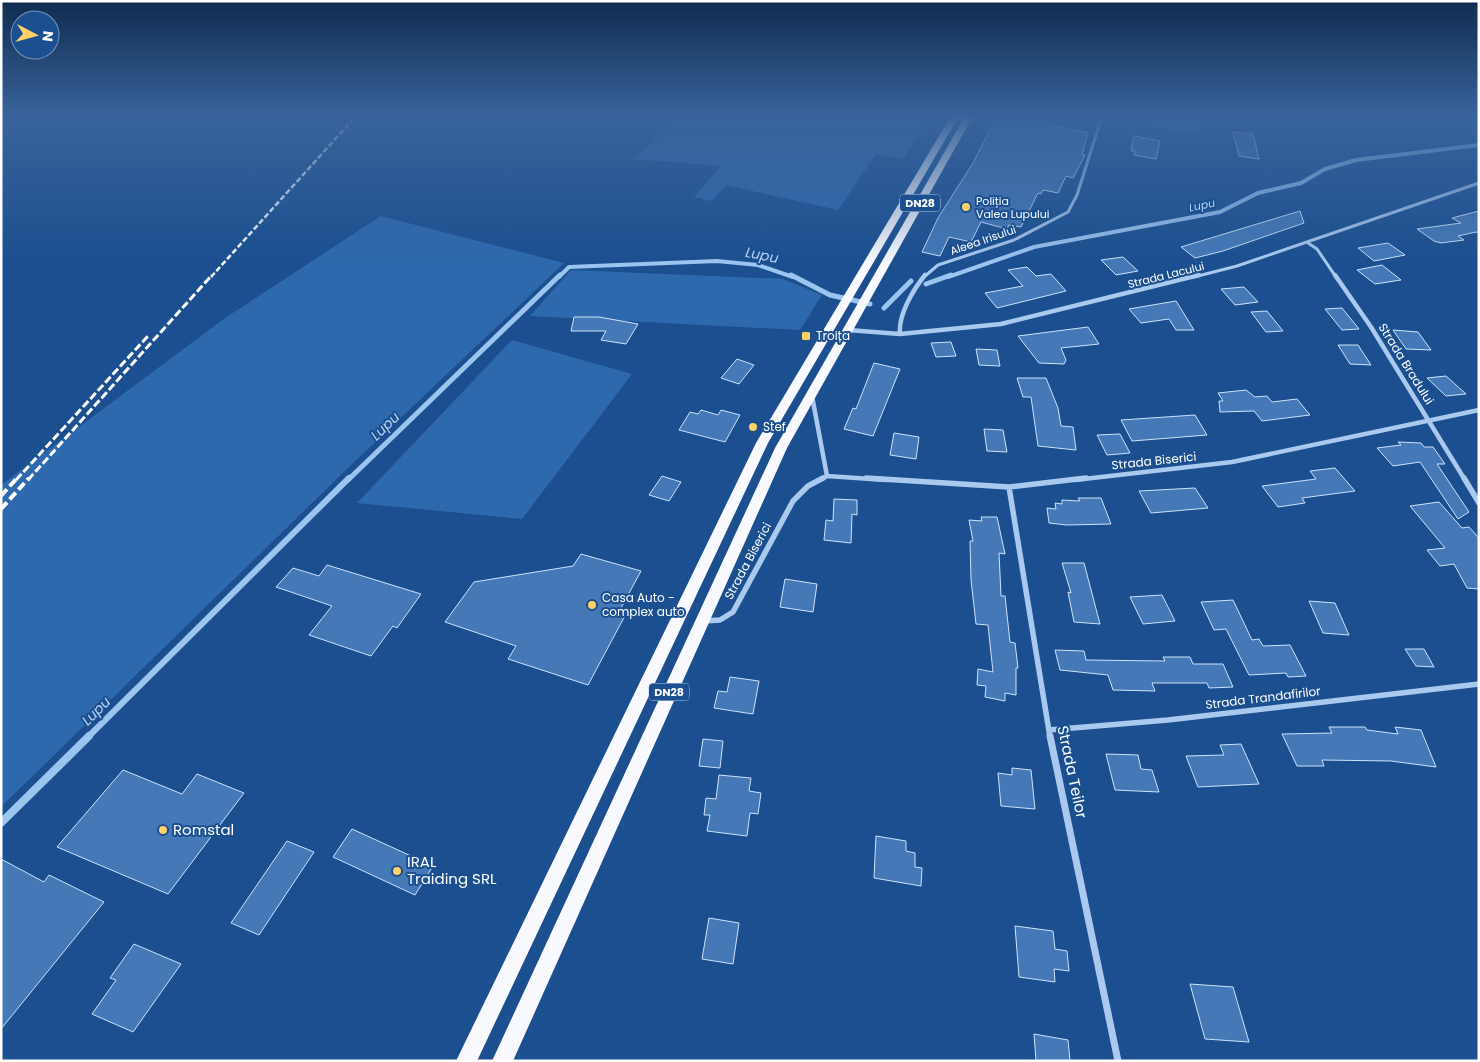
<svg xmlns="http://www.w3.org/2000/svg" width="1480" height="1062" viewBox="0 0 1480 1062" font-family="Poppins,sans-serif">
	<style>
		.green { fill: #2e69ad }
		.lines { fill: none; stroke-linecap: round; stroke-linejoin: round }
		.stream-far3 { stroke: #9cc4f0; stroke-width: 4 }
		.stream-far2 { stroke: #9cc4f0; stroke-width: 5 }
		.stream-far1 { stroke: #9cc4f0; stroke-width: 6 }
		.stream { stroke: #9cc4f0; stroke-width: 8 }
		.building { fill: #4478b7; stroke: #cfe3fa }
		.minor-far3 { stroke: #a9c9ee; stroke-width: 3 }
		.minor-far2 { stroke: #a9c9ee; stroke-width: 4.5 }
		.minor-far1 { stroke: #a9c9ee; stroke-width: 5.5 }
		.minor { stroke: #a9c9ee; stroke-width: 7 }
		.trunk { fill: #f8faff; fill-rule: evenodd }
		.rail-far2 { stroke: #fff; stroke-width: 2.5; stroke-dasharray: 5.5 2.5; stroke-linecap: butt }
		.rail-far1 { stroke: #fff; stroke-width: 3; stroke-dasharray: 8 3; stroke-linecap: butt }
		.rail { stroke: #fff; stroke-width: 4; stroke-dasharray: 9 4; stroke-linecap: butt }
		.poi-dot { fill: #ffd166; stroke: #1b4f8f; stroke-width: 2 }
		.labels { text-anchor: middle; stroke-width: 4; stroke-linejoin: round; paint-order: stroke }
		.far-poi-label { font-size: 11px; fill: #fff; stroke: #1b4f8f; text-anchor: start }
		.shield { fill: #1b4f8f; stroke: #bbcadd; stroke-width: 1 }
		.shield-label { font-size: 11px; font-weight: bold; fill: #fff }
		.far-water-label { font-size: 11px; font-style: italic; fill: #b5d3f5; stroke: #1b4f8f }
		.far-street-label { font-size: 11px; fill: #fff; stroke: #1b4f8f }
		.poi-label { font-size: 12px; fill: #fff; stroke: #1b4f8f; text-anchor: start }
		.street-label { font-size: 12px; fill: #fff; stroke: #1b4f8f }
		.water-label { font-size: 14px; font-style: italic; fill: #b5d3f5; stroke: #1b4f8f }
		.near-street-label { font-size: 15px; fill: #fff; stroke: #1b4f8f }
		.near-poi-label { font-size: 15px; fill: #fff; stroke: #1b4f8f; text-anchor: start }
	</style>
	<rect width="100%" height="100%" fill="#1b4f8f"/>
	<path class="green" d="M678 116H930L903 159 876 154 838 210 726 185 712 201 694 197 721 166 634 159Z
		M1133 116H1176L1201 120 1200 134 1132 123Z
		M381 216 564 263 349 467 1 807V485L225 318Z
		M571 270 783 279 822 295 800 330 530 316Z
		M512 340 632 374 522 519 357 503Z"/>
	<g class="lines">
		<path class="stream-far3" d="M559 277 569 267 717 261 758 265 793 277
			M948 277 1034 247 1220 212 1258 193 1301 183 1325 169 1356 160 1479 145"/>
		<path class="stream-far2" d="M791 275 830 295 870 304
			M926 284 951 275
			M884 308 911 281
			M348 480 560 275"/>
		<path class="stream-far1" d="M88 737 349 478"/>
		<path class="stream" d="M1 823 89 736"/>
	</g>
	<path class="building" d="M997 116H1046L1044 123 1088 133 1082 155H1085L1073 178 1066 176 1058 193 1043 190 1041 194 1038 193 1021 227 1009 225 1007 229 981 222 971 242 949 237 940 256 922 252 938 218 973 163Z
		M1233 132 1253 134 1259 159 1239 156Z
		M1134 136 1160 141 1156 159 1134 155 1135 151H1131Z
		M1300 211 1304 223 1223 251 1195 258 1181 247Z
		M1479 211V233L1476 232 1458 236 1464 240 1441 243 1434 241 1417 229 1461 223 1452 218Z
		M1388 243 1405 255 1374 261 1358 248Z
		M1123 257 1138 271 1116 275 1101 260Z
		M1382 265 1401 280 1375 284 1357 270Z
		M1027 267 1036 276 1051 274 1066 291 997 308 985 293 1023 286 1008 270Z
		M1244 287 1258 302 1235 305 1221 289Z
		M1176 301 1194 330H1176L1169 319 1141 323 1129 309Z
		M1342 308 1359 329 1342 330 1325 309Z
		M1267 311 1283 331 1266 332 1251 312Z
		M574 317H599L638 324 626 344 601 340 606 331H571Z
		M1088 327 1099 344 1061 348 1066 360 1064 364 1039 363 1018 336Z
		M1393 330 1418 332 1431 350 1406 349Z
		M951 342 956 356 936 357 931 343Z
		M1338 345H1358L1371 365 1350 364Z
		M976 349 997 350 1000 366 979 365Z
		M737 359 754 365 739 384 721 378Z
		M874 363 900 369 873 436 844 429 853 408 856 409Z
		M1446 376 1466 394 1446 396 1427 378Z
		M1017 378H1046L1058 408 1061 426 1073 427 1076 450 1038 446 1031 397H1023Z
		M1246 390 1255 397 1267 396 1272 402 1297 399 1310 415 1262 421 1254 411 1220 412 1219 401H1223L1218 393Z
		M701 410 718 415 721 410 740 415 725 442 679 430 690 412 698 414Z
		M1195 415 1207 435 1132 441 1121 420Z
		M984 429 1003 430 1007 452 987 451Z
		M894 433 919 437 916 459 890 455Z
		M1120 434 1130 453 1107 455 1097 435Z
		M1398 442 1421 443 1424 447H1433L1445 464H1437L1469 512 1458 519 1420 462 1393 466 1377 448 1401 445Z
		M1335 468 1355 491 1302 498 1305 503 1278 507 1262 486 1316 479 1310 471Z
		M662 476 681 482 669 501 649 495Z
		M1195 488 1208 508 1151 513 1139 491Z
		M1078 498H1101L1111 524 1067 525 1049 523 1047 508 1056 509 1055 503 1062 504V500L1080 501Z
		M834 499 857 500V515L852 514 851 543 824 540 826 520 833 521Z
		M1439 502 1462 528 1469 527 1479 538V589L1467 588 1454 564 1440 566 1427 550 1445 548 1410 506Z
		M981 517H997L1005 554 999 553 1001 596H1005L1010 642 1015 643 1018 668H1016V695L1005 693V701L985 697 986 686 977 685 978 669 993 672 988 625 976 624 971 580 970 541H973L969 520 982 521Z
		M581 554 641 571 621 608 628 610 588 685 508 659 516 646 445 622 474 582 573 566Z
		M1062 563H1084L1100 624 1074 622 1068 592 1071 593Z
		M327 565 421 594 397 628 393 626 371 656 309 635 332 606 276 587 293 568 319 576Z
		M785 579 817 584 813 612 780 607Z
		M1162 595 1175 621 1143 624 1130 597Z
		M1233 600 1252 640 1259 639 1263 646 1290 645 1306 676 1288 677 1286 673 1249 675 1226 629 1214 630 1201 602Z
		M1309 601 1335 603 1349 635 1323 633Z
		M1405 649H1424L1434 667 1416 666Z
		M1055 650 1084 651 1086 660 1165 661 1163 657H1190L1193 664H1223L1233 687 1209 688 1207 683H1152L1155 691 1113 690 1108 675 1060 670Z
		M730 677 759 681 753 714 714 708 718 691 727 692Z
		M1329 727H1365L1367 730 1398 734 1395 727 1421 730 1436 767 1391 761 1322 760 1324 766H1297L1282 734 1332 733Z
		M703 739 723 741 720 768 699 766Z
		M1241 744 1259 784 1198 787 1186 756 1224 755 1220 745Z
		M1106 754 1138 755 1141 769 1152 770 1159 792 1115 790Z
		M1012 768 1031 770 1035 809 1001 806 998 773 1012 775Z
		M123 770 182 794 197 774 244 793 168 894 57 847Z
		M719 775 751 778 749 791 761 793 758 814 750 813 747 836 707 831 710 815H704L706 798 716 799Z
		M352 829 433 866 415 895 333 857Z
		M876 836 906 841V851L915 853V867L922 868 921 886 874 878Z
		M287 841 314 852 259 935 231 923Z
		M1 859 44 882 49 875 104 902 1 1029Z
		M709 918 739 923 733 964 702 959Z
		M1015 926 1053 931 1055 949 1067 951 1069 971 1054 969 1055 982 1019 977Z
		M134 944 181 964 133 1032 92 1014 116 980 110 978Z
		M1190 984 1233 987 1249 1042 1205 1039Z
		M1034 1034 1068 1040 1070 1061H1036Z"/>
	<g class="lines">
		<path class="minor-far3" d="M1308 243 1317 249 1336 277
			M924 277 938 265 1014 240 1068 212 1077 195 1102 116
			M1194 277 1237 266 1479 183"/>
		<path class="minor-far2" d="M1335 275 1371 327 1465 480
			M848 330 900 334 1001 324 1199 275
			M900 334C898 315 913 290 925 275
			M812 396 827 476
			M820 480 827 476 886 480
			M1075 480 1232 462 1479 410"/>
		<path class="minor-far1" d="M866 478 1009 487 1086 478
			M1464 478 1479 503
			M1009 487 1050 737
			M704 621 720 620 733 612 793 501 808 486 823 478
			M1049 730 1168 720 1479 684"/>
		<path class="minor" d="M1050 736 1118 1061"/>
		<path class="trunk" d="M951 116H959L768 443 477 1061H456L756 443Z
			M965 116H973L787 448 513 1061H492L775 448Z"/>
		<path class="rail-far2" d="M211 277 356 116"/>
		<path class="rail-far1" d="M16 480 148 336
			M28 480 212 275"/>
		<path class="rail" d="M1 496 17 478
			M1 509 29 478"/>
	</g>
	<linearGradient id="sky" x2="0" y2="1"><stop stop-color="#0f2b4f"/><stop offset="0.44" stop-color="#39639b"/><stop offset="1" stop-color="#39639b" stop-opacity="0"/></linearGradient>
	<rect width="1480" height="264" fill="url(#sky)"/>
	<g class="poi-dot">
		<circle cx="966" cy="207" r="5"/>
		<rect x="801" y="331" width="10" height="10" rx="2.5"/>
		<circle cx="753" cy="427" r="5"/>
		<circle cx="592" cy="605" r="5"/>
		<circle cx="163" cy="830" r="5"/>
		<circle cx="397" cy="871" r="5"/>
	</g>
	<g class="labels">
		<g class="far-poi-label">
			<text x="976" y="205">Poliția<tspan x="976" dy="13">Valea Lupului</tspan></text>
		</g>
		<g class="shield">
			<rect x="900" y="194.5" width="40" height="17" rx="4"/>
			<rect x="649" y="683.5" width="40" height="17" rx="4"/>
		</g>
		<g class="shield-label">
			<text x="920" y="207">DN28</text>
			<text x="669" y="696">DN28</text>
		</g>
		<g class="far-water-label">
			<text transform="translate(1202 205) rotate(-11)" y="4">Lupu</text>
		</g>
		<g class="far-street-label">
			<text transform="translate(983 240) rotate(-19)" y="4">Aleea Irisului</text>
			<text transform="translate(1166 275) rotate(-14)" y="4">Strada Lacului</text>
		</g>
		<g class="poi-label">
			<text x="816" y="340">Troița</text>
			<text x="763" y="431">Stef</text>
			<text x="602" y="602">Casa Auto -<tspan x="602" dy="14">complex auto</tspan></text>
		</g>
		<g class="street-label">
			<text transform="translate(1406 364) rotate(58)" y="4">Strada Bradului</text>
			<text transform="translate(1154 461) rotate(-6)" y="4">Strada Biserici</text>
			<text transform="translate(748 561) rotate(-62)" y="4">Strada Biserici</text>
			<text transform="translate(1263 698) rotate(-7)" y="4">Strada Trandafirilor</text>
		</g>
		<g class="water-label">
			<text transform="translate(762 255) rotate(11)" y="5">Lupu</text>
			<text transform="translate(385 426) rotate(-44)" y="5">Lupu</text>
			<text transform="translate(96 711) rotate(-45)" y="5">Lupu</text>
		</g>
		<g class="near-street-label">
			<text transform="translate(1072 772) rotate(78)" y="5">Strada Teilor</text>
		</g>
		<g class="near-poi-label">
			<text x="173" y="835">Romstal</text>
			<text x="407" y="867">IRAL<tspan x="407" dy="17">Traiding SRL</tspan></text>
		</g>
	</g>
	<rect width="1480" height="1062" fill="none" stroke="#ffffff" stroke-width="5"/>
	<g transform="translate(35 35) rotate(96)"><circle r="24" fill="#1b4f8f" stroke="#7695bc"/>
	<path d="M0-4L9 19L0 12L-9 19Z" fill="#ffd166"/>
	<text y="-8" font-size="14" font-weight="bold" text-anchor="middle" fill="#ffffff">N</text>
	</g>
</svg>
